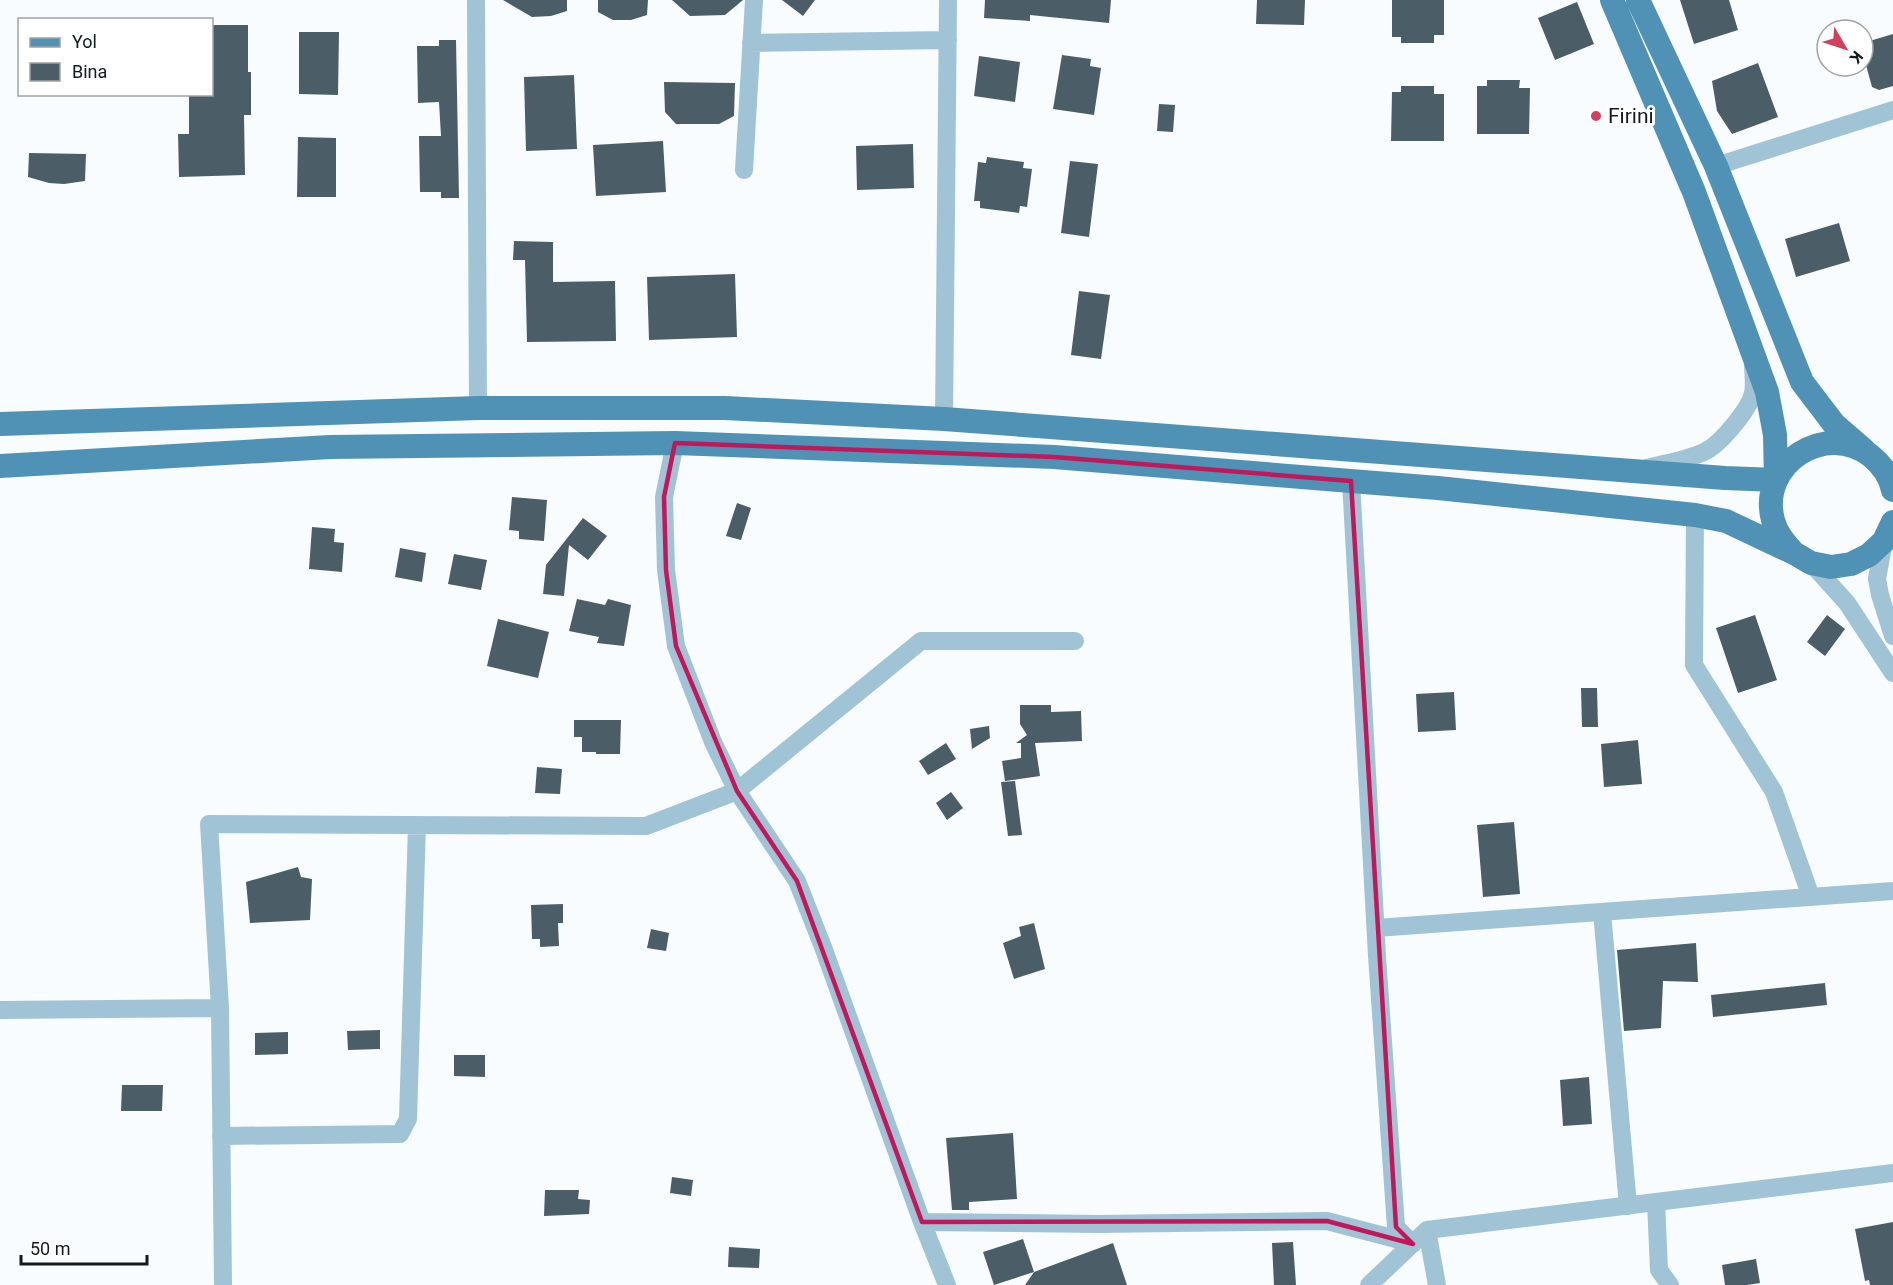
<svg xmlns="http://www.w3.org/2000/svg" width="1893" height="1285" viewBox="0 0 1893 1285" font-family="Roboto,sans-serif">
	<style>
		.building { fill: #4b5d67 }
		.lines { fill: none; stroke-linecap: round; stroke-linejoin: round }
		.minor { stroke: #a1c3d6; stroke-width: 18 }
		.major { stroke: #4f92b5; stroke-width: 24 }
		.marked { fill: none; stroke: #c2185b; stroke-width: 4.5; stroke-linejoin: round }
		.poi-dot { fill: #d1415c; stroke: #fff; stroke-width: 2 }
		.labels { text-anchor: middle; stroke-width: 6; stroke-linejoin: round; paint-order: stroke }
		.poi-label { font-size: 21px; fill: #121a1e; stroke: #fff; text-anchor: start }
	</style>
	<rect width="100%" height="100%" fill="#f8fcfe"/>
	<path class="building" d="M503 0H567V11L551 16 532 17Z
		M598 0H648L647 15 631 20H613L598 12Z
		M672 0H743L725 15 690 16Z
		M782 0H815L803 16Z
		M985 0H1111L1109 23 1030 15V21L984 18Z
		M1257 0H1305L1304 25 1256 24Z
		M1392 0H1444V35H1434V43H1401V37H1392Z
		M1680 0H1729L1738 30 1694 44Z
		M1577 2 1594 44 1555 60 1538 18Z
		M212 25H248V72H251V115H244L245 175 179 177 178 134H189V94H212Z
		M299 32H339L338 95 299 94Z
		M1893 34V86L1879 90 1872 87 1863 54V43Z
		M439 40H456L459 198H441V192H420L419 136H441L439 102 418 103 417 46H439Z
		M1062 55 1091 59 1090 66 1101 68 1094 115 1053 109Z
		M979 56 1020 62 1015 102 974 96Z
		M1758 63 1778 117 1732 134 1717 111 1712 81Z
		M574 75 577 149 526 151 524 77Z
		M1487 80H1520L1519 88H1530L1529 134H1477V86H1487Z
		M664 82 735 83 734 116 719 124H676L665 112Z
		M1401 86H1434V94H1444V141H1391L1392 92H1401Z
		M1159 104 1175 105 1173 132 1157 131Z
		M298 137 336 138V197H297Z
		M663 141 666 192 596 196 593 145Z
		M913 144 914 188 857 190 856 146Z
		M29 153 86 154 85 181 64 184 49 183 28 177Z
		M987 157 1024 162 1023 168 1032 169 1027 207 1020 206 1019 213 980 208V201H974L978 162 986 163Z
		M1070 161 1098 164 1089 237 1061 233Z
		M1839 223 1850 261 1796 277 1785 239Z
		M514 241 553 242V282L615 281 616 341 527 342 525 260H513Z
		M735 274 737 337 649 340 647 277Z
		M1079 291 1110 295 1101 359 1071 355Z
		M512 497 547 500 544 541 519 539V531L509 530Z
		M737 503 751 508 741 540 726 536Z
		M583 518 607 536 588 560 569 545 564 596 543 594 546 565Z
		M312 527 335 529 334 542 344 543 342 572 309 569Z
		M400 548 426 553 422 582 395 577Z
		M454 554 487 560 481 590 448 584Z
		M577 599 605 605 608 599 631 605 624 646 597 643 599 637 569 631Z
		M1755 615 1777 680 1738 693 1716 628Z
		M1827 615 1845 629 1825 656 1807 642Z
		M498 619 549 632 538 678 487 666Z
		M1581 688H1597L1598 727H1582Z
		M1454 692 1456 730 1418 732 1416 694Z
		M1020 705H1051V712L1081 711 1082 741 1035 743 1040 776 1005 781 1002 761 1021 758V743H1016L1027 735 1020 724Z
		M574 720H621L620 754H596V752H582V737H574Z
		M989 726 990 738 972 749 970 729Z
		M1638 740 1642 784 1604 787 1601 744Z
		M946 743 956 759 928 775 919 761Z
		M537 767 562 769 560 794 535 793Z
		M1015 781 1022 835 1008 836 1001 782Z
		M951 792 963 808 947 820 936 803Z
		M1514 822 1520 894 1483 897 1477 825Z
		M298 867 301 877 312 879 310 920 250 923 246 882Z
		M563 904V923H558L559 946 540 947V939H532L531 905Z
		M1034 923 1045 969 1014 979 1003 943 1021 936 1019 927Z
		M651 929 669 933 666 951 647 948Z
		M1696 943 1698 982 1663 981 1661 1028 1624 1031 1617 950Z
		M1825 983 1827 1005 1713 1017 1711 995Z
		M380 1030V1049L348 1050 347 1031Z
		M288 1032V1054L255 1055V1033Z
		M454 1055H485V1077L454 1076Z
		M1589 1077 1592 1124 1563 1126 1560 1080Z
		M122 1085H163L162 1111H121Z
		M1013 1133 1017 1199 969 1202V1210H952L946 1138Z
		M672 1177 693 1180 691 1196 670 1193Z
		M545 1190H579L578 1199 590 1200 589 1214 544 1216Z
		M1893 1222V1285H1870L1869 1280 1865 1281 1855 1229Z
		M1023 1239 1034 1272 994 1285 983 1252Z
		M1293 1242 1296 1285H1274L1272 1243Z
		M1113 1243 1127 1285H1025L1034 1272Z
		M729 1247 760 1249 759 1268 728 1267Z
		M1756 1259 1760 1283 1747 1285H1725L1722 1265Z"/>
	<g class="lines">
		<path class="minor" d="M476 0 478 408
			M751 43 948 40
			M1716 166 1893 110
			M744 170 754 0
			M944 419 948 0
			M675 443 664 497 666 570 676 646 713 742 737 791 797 881 823 947 922 1222 947 1285
			M1647 468C1666 463 1688 460 1706 451 1721 443 1749 410 1753 393 1755 385 1753 374 1753 365
			M1351 481 1377 956 1396 1227 1413 1244
			M1695 515 1694 665 1774 792 1811 897
			M1884 541 1877 579 1880 595 1893 636
			M1811 563 1847 603 1893 673
			M1602 912 1628 1206
			M1376 928 1893 891
			M0 1010 220 1008
			M221 1136 400 1134 408 1119 417 825
			M1656 1202 1659 1270 1670 1285
			M922 1222 1099 1224 1327 1221 1411 1243
			M1427 1230 1437 1285
			M223 1285 220 1008 209 824 646 826 737 791 921 641H1075
			M1369 1285 1427 1230 1893 1173"/>
		<path class="major" d="M1638 0 1716 166 1802 382 1834 424 1864 450
			M0 424 478 408H725L944 419 1725 478 1776 480 1775 435 1767 392 1694 192 1612 0
			M0 466 330 447 675 443 1054 457 1438 488 1695 515 1726 521 1794 553 1811 563 1831 567 1851 564 1869 555 1884 541 1893 522
			M1792 551C1784 542 1776 533 1773 520 1758 464 1826 420 1871 456 1882 465 1890 476 1893 490"/>
	</g>
	<path class="marked" d="M675 443 1054 457 1351 481 1396 1227 1413 1244 1327 1221 922 1222 797 881 737 791 676 646 666 570 664 497Z"/>
	<circle class="poi-dot" cx="1596" cy="116" r="6"/>
	<g class="labels">
		<g class="poi-label">
			<text x="1608" y="123">Firini</text>
		</g>
	</g>
	<rect x="18" y="18" width="195" height="78" fill="#ffffff" stroke="#a0a3a5" stroke-width="1.5"/>
	<rect x="30" y="38" width="30" height="9" fill="#4f92b5" stroke="#a0a3a5" stroke-width="1.5"/>
	<text x="72" y="48" font-size="18" fill="#121a1e">Yol</text>
	<rect x="30" y="63" width="30" height="18" fill="#4b5d67" stroke="#a0a3a5" stroke-width="1.5"/>
	<text x="72" y="78" font-size="18" fill="#121a1e">Bina</text>
	<g transform="translate(1845 48) rotate(129)"><circle r="28" fill="#ffffff" stroke="#a0a3a5" stroke-width="1.5"/>
	<path d="M0-4.5L10 22L0 15L-10 22Z" fill="#d1415c"/>
	<text y="-9" font-size="16" font-weight="bold" text-anchor="middle" fill="#121a1e">K</text>
	</g>
	<path d="M21 1255v9h126v-9" fill="none" stroke="#121a1e" stroke-width="3"/>
	<text x="30" y="1255" font-size="18" fill="#121a1e" stroke="#ffffff" stroke-width="4.5" paint-order="stroke">50 m</text>
</svg>
